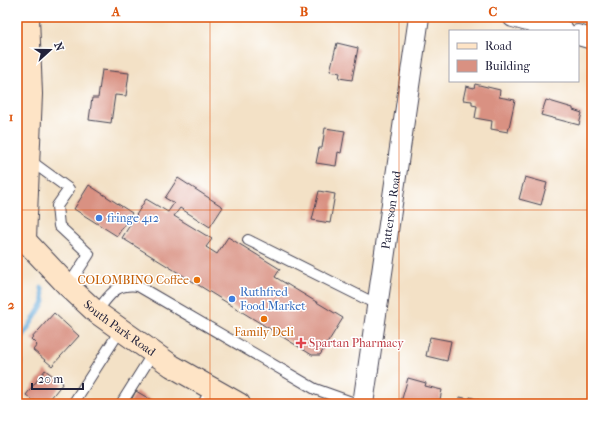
<svg xmlns="http://www.w3.org/2000/svg" width="609" height="421" viewBox="0 0 609 421" font-family="'IM FELL French Canon',serif">
	<style>
		.lines { fill: none; stroke-linecap: round; stroke-linejoin: round }
		.stream { stroke: #61a6d6; stroke-width: 5 }
		.building { fill: #d99182 }
		.lane-casing { stroke: #413f50; stroke-width: 12 }
		.street-casing { stroke: #413f50; stroke-width: 22 }
		.secondary-casing { stroke: #413f50; stroke-width: 24 }
		.lane { stroke: #fff; stroke-width: 10 }
		.street { stroke: #fff; stroke-width: 20 }
		.secondary { stroke: #fee4c6; stroke-width: 22 }
		.grid { fill: none; stroke: #de560e; stroke-width: 1; stroke-opacity: 0.55 }
		.shop-dot { fill: #3f7fe0; stroke: #fff; stroke-width: 1.5 }
		.food-dot { fill: #e8710a; stroke: #fff; stroke-width: 1.5 }
		.health-dot { fill: #e0444e; stroke: #fff; stroke-width: 1.5 }
		.labels { text-anchor: middle; stroke-width: 3; stroke-linejoin: round; paint-order: stroke }
		.street-label { font-size: 12px; fill: #22223b; stroke: #fff }
		.shop-label { font-size: 12px; fill: #366cbe; stroke: #fff; text-anchor: start }
		.food-label { font-size: 12px; fill: #c56008; stroke: #fff; text-anchor: end }
		.health-label { font-size: 12px; fill: #be3a42; stroke: #fff; text-anchor: start }
		.neatline { fill: none; stroke: #de560e; stroke-width: 1.5 }
		.grid-label { font-size: 13px; text-anchor: middle; font-weight: bold; fill: #de560e }
	</style>
	<rect width="100%" height="100%" fill="#fff"/>
	<filter id="ink" filterUnits="userSpaceOnUse"><feTurbulence type="fractalNoise" baseFrequency=".025" numOctaves="2"/><feDisplacementMap in="SourceGraphic" scale="8" xChannelSelector="R" yChannelSelector="G"/><feConvolveMatrix kernelMatrix="1 2 1 2 8 2 1 2 1" color-interpolation-filters="sRGB"/></filter>
	<filter id="wash" filterUnits="userSpaceOnUse"><feTurbulence type="fractalNoise" baseFrequency=".012" numOctaves="4" result="noise"/><feDisplacementMap in="SourceGraphic" scale="16" xChannelSelector="R" yChannelSelector="G"/><feGaussianBlur stdDeviation="0.9" result="paint"/><feColorMatrix in="noise" values="0 0 0 0 0 0 0 0 0 0 0 0 0 0 0 0 0 1.4 0 .05"/><feComposite in="paint" operator="in"/></filter>
	<g filter="url(#wash)">
		<rect width="100%" height="100%" fill="#f3e1c6"/>
		<g class="lines">
			<path class="stream" d="M17 399 22 338 44 302 42 288"/>
		</g>
		<g id="blocks">
			<path class="building" d="M337 43 358 48 352 80 339 78 340 73 330 71Z
				M102 70 129 73 126 96 115 95 111 123 89 120 92 98H98Z
				M475 84 500 90 499 97 515 100 508 132 491 129 492 121 475 118 477 106 472 105V101L463 100 466 86 474 88Z
				M546 100 573 108V110L582 113 579 125 541 115Z
				M325 128 345 131 341 153 338 152 336 166 316 163 319 148H322Z
				M525 177 547 183 541 205 519 199Z
				M178 178 223 207 210 227 180 208 174 216 212 239 206 247 217 254 228 237 280 269 275 277 343 318 320 355H312L122 238 146 199 168 212 174 203 165 198Z
				M89 185 132 213 117 236 74 209Z
				M319 191 335 194 330 223 312 220Z
				M54 313 79 336 52 366 33 350 37 345 31 339Z
				M430 337 451 341 447 361 426 356Z
				M45 370 63 383 46 404H38L26 395Z
				M408 378 426 383 425 386 442 390 439 404H409L401 402Z
				M136 391 158 404H129Z
				M460 397 469 399 470 397 491 404H458Z"/>
		</g>
	</g>
	<g filter="url(#ink)">
		<use href="#blocks" fill-opacity="0" stroke="#413f50" stroke-width="1"/>
		<g class="lines">
			<g class="lane-casing">
				<path id="lane" d="M28 159 69 189 57 206 59 226 89 254 68 286
					M248 240 378 305
					M96 312C110 296 114 283 138 286L315 389 357 404
					M73 404 121 329
					M121 404 153 353
					M203 404 211 389"/>
			</g>
			<g class="street-casing">
				<g id="street">
					<path d="M513 17 564 31"/>
					<path d="M578 35 592 39"/>
					<path id="s1" d="M363 404 419 17"/>
				</g>
			</g>
			<g class="secondary-casing">
				<g id="secondary">
					<path id="s2" d="M17 232 68 286 96 312 172 366 239 404"/>
					<path d="M25 239 31 94 28 17"/>
				</g>
			</g>
			<use href="#lane" class="lane"/>
			<use href="#street" class="street"/>
			<use href="#secondary" class="secondary"/>
		</g>
	</g>
	<path class="grid" d="M210 17V404M399 17V404M17 210H592"/>
	<g class="shop-dot">
		<circle cx="99" cy="218" r="4"/>
		<circle cx="232" cy="299" r="4"/>
	</g>
	<g class="food-dot">
		<circle cx="197" cy="280" r="4"/>
		<circle cx="264" cy="319" r="4"/>
	</g>
	<path class="health-dot" d="M299 337h4v4h4v4h-4v4h-4v-4h-4v-4h4z"/>
	<g class="labels">
		<g class="street-label">
			<text dy="4" stroke="none"><textPath href="#s1" startOffset="196">Patterson Road</textPath></text>
			<text dy="4" stroke="none"><textPath href="#s2" startOffset="141">South Park Road</textPath></text>
		</g>
		<g class="shop-label">
			<text x="107" y="222">fringe 412</text>
			<text x="240" y="296">Ruthfred<tspan x="240" dy="14">Food Market</tspan></text>
		</g>
		<g class="food-label">
			<text x="189" y="284">COLOMBINO Coffee</text>
			<text x="264" y="336" text-anchor="middle">Family Deli</text>
		</g>
		<g class="health-label">
			<text x="309" y="347">Spartan Pharmacy</text>
		</g>
	</g>
	<rect width="609" height="421" fill="none" stroke="#fff" stroke-width="44"/>
	<rect x="449" y="30" width="130" height="52" fill="#ffffff" stroke="#a7a7b1"/>
	<rect x="457" y="43" width="20" height="6" fill="#fee4c6" stroke="#a7a7b1"/>
	<text x="485" y="50" font-size="12" fill="#22223b">Road</text>
	<rect x="457" y="60" width="20" height="12" fill="#d99182" stroke="#a7a7b1"/>
	<text x="485" y="70" font-size="12" fill="#22223b">Building</text>
	<g transform="translate(50 50) rotate(69)" stroke="#ffffff" stroke-width="3" paint-order="stroke">
	<path d="M0-3L7 15L0 10L-7 15Z" fill="#22223b"/>
	<text y="-6" font-size="11" font-weight="bold" text-anchor="middle" fill="#22223b">N</text>
	</g>
	<path d="M32 383v6h51v-6" fill="none" stroke="#22223b" stroke-width="2"/>
	<text x="38" y="383" font-size="12" fill="#22223b" stroke="#ffffff" stroke-width="3" paint-order="stroke">20 m</text>
	<rect x="22" y="22" width="565" height="377" class="neatline"/>
	<g class="grid-label">
		<text x="116" y="16">A</text>
		<text x="304" y="16">B</text>
		<text x="493" y="16">C</text>
		<text x="11" y="121">1</text>
		<text x="11" y="309">2</text>
	</g>
</svg>
